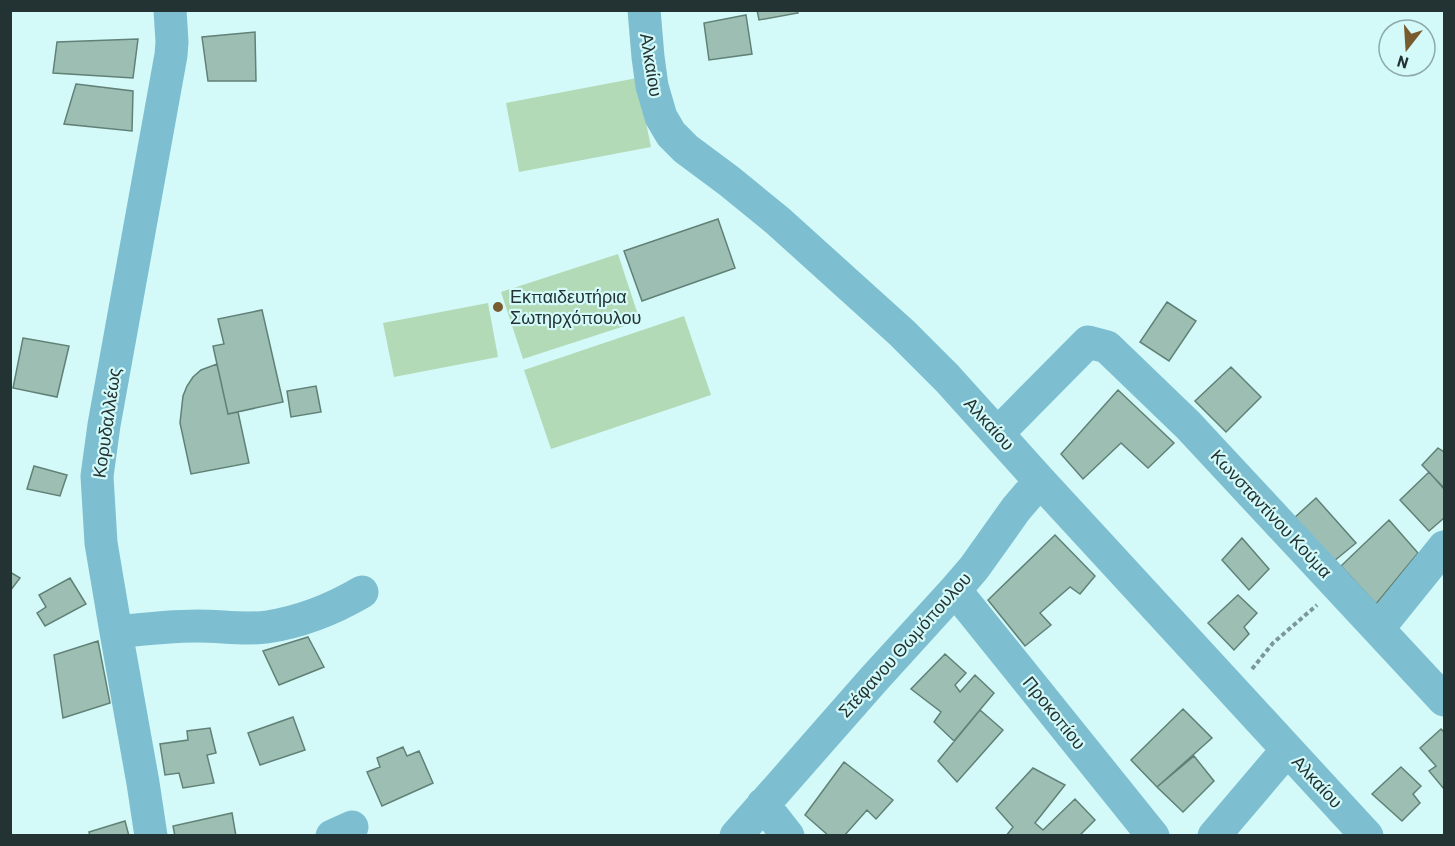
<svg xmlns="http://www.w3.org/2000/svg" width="1455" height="846" viewBox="0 0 1455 846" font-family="Barlow,sans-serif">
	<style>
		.green { fill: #b3dab7 }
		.building { fill: #9dbfb3; stroke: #618176; stroke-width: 1.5 }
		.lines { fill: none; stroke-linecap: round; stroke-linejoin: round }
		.path { stroke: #7c9797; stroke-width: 4; stroke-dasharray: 4.5 3; stroke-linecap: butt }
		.minor { stroke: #7ebed1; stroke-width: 33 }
		.poi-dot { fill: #785b2e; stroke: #d3faf9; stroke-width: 2 }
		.labels { text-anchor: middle; stroke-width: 4.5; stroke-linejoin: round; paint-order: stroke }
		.street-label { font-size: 18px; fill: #233232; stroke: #d3faf9 }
		.poi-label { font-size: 18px; fill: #233232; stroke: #d3faf9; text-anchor: start }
	</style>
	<rect width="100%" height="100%" fill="#d3faf9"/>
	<path class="green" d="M637 78 651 147 519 172 506 103Z
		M618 254 640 321 523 359 501 292Z
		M488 303 498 357 394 377 383 323Z
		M684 316 711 395 551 449 524 370Z"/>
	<path class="building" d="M757 10H797L798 13 759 20Z
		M746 15 752 54 709 60 704 23Z
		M255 32 256 81H208L202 37Z
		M138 39 133 78 53 73 57 42Z
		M76 84 133 91 132 131 64 124Z
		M718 219 735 268 642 301 624 251Z
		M1167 302 1196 321 1169 361 1140 342Z
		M262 310 283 402 228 414 213 346 224 344 218 319Z
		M23 338 69 346 57 397 13 388Z
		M217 364 228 414 238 412 249 463 191 474 180 423 183 396 187 386 193 377 201 370Z
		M1231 367 1261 397 1226 432 1195 401Z
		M316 386 321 412 291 417 287 391Z
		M1118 390 1174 443 1148 468 1121 443 1083 479 1061 454Z
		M1438 448 1444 452V488L1422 465Z
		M34 466 67 475 60 496 27 489Z
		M1429 472 1444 489V518L1429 531 1400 500Z
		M1316 498 1356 543 1334 561 1293 519Z
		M1389 520 1418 553 1376 604 1341 566Z
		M1055 535 1095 576 1080 594 1070 587 1040 613 1051 625 1025 646 988 600Z
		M1242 538 1269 569 1249 590 1222 560Z
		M10 572 20 578 10 591Z
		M70 578 86 604 45 626 37 613 46 607 39 595Z
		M1238 595 1257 613 1244 627 1249 634 1234 650 1208 623Z
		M308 637 324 667 279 685 263 651Z
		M98 641 110 703 63 718 54 655Z
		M945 654 966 673 955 685 960 692 975 675 994 693 954 741 934 722 941 712 911 689Z
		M1183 709 1212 738 1157 787 1131 760Z
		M980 710 1003 730 957 782 938 761Z
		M293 717 305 750 260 765 248 733Z
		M210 728 216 753 207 755 214 783 183 788 179 773 165 775 160 744 188 740 187 731Z
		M1441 729 1444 732V789L1429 771 1436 766 1420 748Z
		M403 747 407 756 419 751 433 783 382 806 367 772 380 767 377 758Z
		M1194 756 1214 781 1183 812 1157 787Z
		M844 762 893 800 876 819 867 810 844 836H829L805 815Z
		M1401 767 1421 786 1413 794 1420 803 1402 821 1372 794Z
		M1033 768 1065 785 1035 823 1043 830 1075 799 1095 820 1079 836H1006L1013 827 996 808Z
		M232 813 236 836H175L173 826Z
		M125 821 129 836H90L89 832Z"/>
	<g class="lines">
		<path class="path" d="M1252 669 1273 643 1317 605"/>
		<path class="minor" d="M644 10 648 57 652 86 661 117 671 134 686 149 729 181 778 221 902 333 947 378 1040 481 1367 836
			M998 433 1088 342 1107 347 1188 425 1444 700
			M955 590 1153 836
			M1378 629 1444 547
			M116 632C143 629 170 626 198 626 221 626 244 630 267 627 300 622 333 609 362 592
			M763 804 788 836
			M151 836 143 783 116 632 101 543 97 476 104 425 171 55 172 42 170 10
			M332 836 352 827
			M736 836 873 680 955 590 974 568 1016 509 1040 481
			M1214 836 1287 750"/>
	</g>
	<circle class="poi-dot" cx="498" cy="307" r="6"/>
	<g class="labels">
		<g class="street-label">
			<text transform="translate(651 65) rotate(81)" y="6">Αλκαίου</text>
			<text transform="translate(107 423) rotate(-82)" y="6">Κορυδαλλέως</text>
			<text transform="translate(989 424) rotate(48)" y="6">Αλκαίου</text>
			<text transform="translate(1271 514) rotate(47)" y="6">Κωνσταντίνου Κούμα</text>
			<text transform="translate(905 645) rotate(-48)" y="6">Στέφανου Θωμόπουλου</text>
			<text transform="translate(1054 713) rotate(51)" y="6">Προκοπίου</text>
			<text transform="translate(1317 782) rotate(47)" y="6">Αλκαίου</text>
		</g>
		<g class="poi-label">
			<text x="510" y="303">Εκπαιδευτήρια<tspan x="510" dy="21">Σωτηρχόπουλου</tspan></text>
		</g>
	</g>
	<rect width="1455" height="846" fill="none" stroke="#233232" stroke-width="24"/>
	<g transform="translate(1407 48) rotate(197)"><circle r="28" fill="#d3faf9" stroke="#8daaa9" stroke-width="1.5"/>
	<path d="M0-4.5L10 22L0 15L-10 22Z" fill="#785b2e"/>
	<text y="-9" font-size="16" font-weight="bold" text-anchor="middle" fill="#233232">N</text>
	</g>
</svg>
